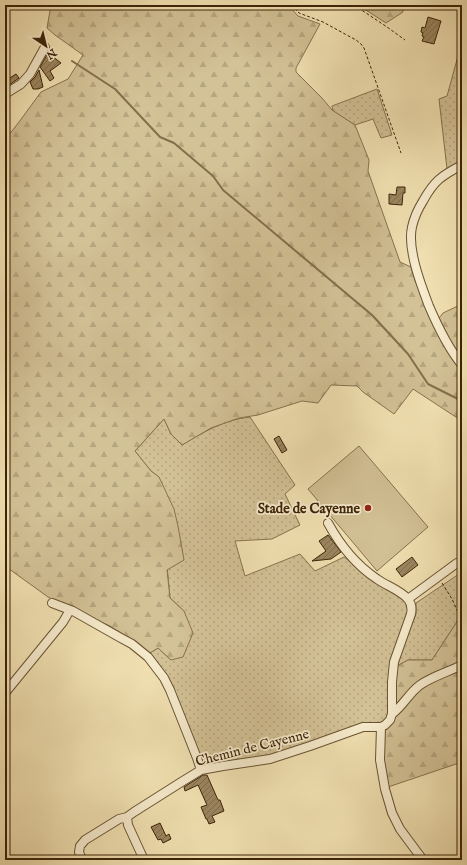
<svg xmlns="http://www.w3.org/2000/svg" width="467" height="865" viewBox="0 0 467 865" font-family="'IM FELL English',serif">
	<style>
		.grass { fill: url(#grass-dots); stroke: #88724e }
		.forest { fill: url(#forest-firs); stroke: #88724e }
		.pitch { fill: #d3c296; stroke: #88724e }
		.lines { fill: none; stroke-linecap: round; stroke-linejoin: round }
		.stream { stroke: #846f4b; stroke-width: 2 }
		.building { fill: url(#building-hatch); stroke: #3c2307 }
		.minor-casing { stroke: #6a5332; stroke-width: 10 }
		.path { stroke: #3c2307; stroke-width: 1; stroke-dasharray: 3 2; stroke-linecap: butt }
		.minor { stroke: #f7ecce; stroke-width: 8 }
		.poi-dot { fill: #8f2418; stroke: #f7ecce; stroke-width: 1.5 }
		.labels { text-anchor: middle; stroke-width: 3.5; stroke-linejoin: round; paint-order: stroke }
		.poi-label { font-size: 14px; font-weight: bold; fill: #3c2307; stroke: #f7ecce; text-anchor: end }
		.street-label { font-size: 14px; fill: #3c2307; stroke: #f7ecce }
	</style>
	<defs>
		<pattern id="grass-dots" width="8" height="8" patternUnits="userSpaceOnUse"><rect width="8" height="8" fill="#d3c296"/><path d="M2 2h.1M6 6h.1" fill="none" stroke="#b6a680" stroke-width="1.8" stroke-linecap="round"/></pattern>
		<pattern id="forest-firs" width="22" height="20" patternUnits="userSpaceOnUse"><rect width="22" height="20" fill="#d3c296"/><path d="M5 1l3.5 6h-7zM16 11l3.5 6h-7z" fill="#b6a680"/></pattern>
		<pattern id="building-hatch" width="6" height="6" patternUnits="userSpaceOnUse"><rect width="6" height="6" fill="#9b8660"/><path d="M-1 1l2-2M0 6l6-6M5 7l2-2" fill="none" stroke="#806d4d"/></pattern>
	</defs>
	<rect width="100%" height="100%" fill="#f2e2b3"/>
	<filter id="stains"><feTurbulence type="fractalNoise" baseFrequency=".005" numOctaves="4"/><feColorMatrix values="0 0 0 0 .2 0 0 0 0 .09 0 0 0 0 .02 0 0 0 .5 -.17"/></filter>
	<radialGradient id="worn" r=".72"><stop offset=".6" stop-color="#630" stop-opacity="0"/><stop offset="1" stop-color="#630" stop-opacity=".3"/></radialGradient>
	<path class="grass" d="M461 45 462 48V163L447 169 439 99 447 96Z
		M377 89 392 135 381 138 373 119 355 125 333 111 332 106Z
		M250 417 295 485 285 494 300 525 272 539 235 541 245 576 300 554 315 571 344 557 392 592C403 597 409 601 408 615L393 658 389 674V714C384 724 379 723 370 724L268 756 213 766 206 765 202 762 162 670 150 653 158 648 171 660 184 611 170 598 159 477 151 471 135 451 164 419 171 434 182 445C204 432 223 420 250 417Z
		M462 572V614L432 660H408L397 666 401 650 416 614V603Z"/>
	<path class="forest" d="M51 5H288L298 16 320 24 296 68V72L322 98 332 110 355 125 369 160 368 171 400 262 411 267 415 281 436 322 443 313 462 304V421L413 389 394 414 363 392 357 386 331 385 318 403 302 401 258 415 239 418 211 428 182 445 171 434 164 419 135 451 151 471 159 477 174 509 178 526 184 560 167 570 170 598 184 611 193 633 183 657 171 660 158 648 150 653 138 643 110 626 69 608 48 597 5 566V140L19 122 41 92 68 79 83 55 55 35 47 28Z
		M358 5H402L403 12 386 23Z
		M462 614V662L397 704H395L397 666 408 660H432Z
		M462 669V762L388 787C386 770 381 751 384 734 385 726 415 693 423 688 435 679 450 676 462 669Z"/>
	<path class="pitch" d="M359 446 428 527 377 571 308 489Z"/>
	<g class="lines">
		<path class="stream" d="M72 61 115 89 160 137 174 143 213 176 223 190 372 315 408 354 428 384 462 401"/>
	</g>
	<path class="building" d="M428 17 441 21 434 44 422 41 424 37 422 36 423 33 421 32 422 27 425 28Z
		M48 53 61 63 50 71 54 78 50 81 40 67Z
		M39 70 43 87 38 89H33L30 82 35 77Z
		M16 74 19 78 5 88V81Z
		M397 187H405V193H403L402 205 389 204V194L396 195Z
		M279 436 287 450 282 453 274 439Z
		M328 535 341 552 331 559 312 561 326 551 319 541Z
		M412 557 418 565 402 577 396 569Z
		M203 775H207L218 800H220L224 811 212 816 215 822 209 824 207 819H206L201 807 207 805 198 785 185 791 184 787Z
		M160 823 166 836 169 834 171 839 163 843 161 839 158 840 151 827Z"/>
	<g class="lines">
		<g class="minor-casing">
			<path id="minor" d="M5 94 21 84 30 74 45 47
				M462 165C441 176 434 181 423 201 418 209 414 218 412 227 407 249 421 285 429 306 438 327 448 348 462 365
				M408 599 457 563
				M52 603 73 611 119 637 132 644 148 657 164 678 170 690 197 758 201 770
				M5 693 63 622 70 610
				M392 714C403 706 409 693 420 685 433 676 448 672 462 665
				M381 727 380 760 385 789 392 813 400 829 423 860
				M82 860 79 852 80 846 85 840 119 819 127 817
				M144 860 128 825 127 817 134 812 183 781 201 770 223 766 270 759 310 746 363 727H381L385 725 390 720 392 714V682L394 662 411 614C412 609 412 604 408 599 400 590 387 586 377 579 356 565 340 545 328 523"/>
		</g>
		<path class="path" d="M291 5 299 13 323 22 356 40 361 44 364 48 401 153
			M354 5 387 27 405 40
			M442 583 452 599 462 621"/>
		<use href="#minor" class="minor"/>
	</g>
	<circle class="poi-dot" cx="368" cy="508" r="4"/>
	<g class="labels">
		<g class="poi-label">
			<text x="360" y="513">Stade de Cayenne</text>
		</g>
		<g class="street-label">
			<text transform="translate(252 747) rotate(-14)" y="5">Chemin de Cayenne</text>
		</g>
	</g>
	<rect width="467" height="865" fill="none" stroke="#f2e2b3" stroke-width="20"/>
	<rect x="6" y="6" width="455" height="853" fill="none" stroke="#3c2307" stroke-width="2"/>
	<rect x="10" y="10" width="447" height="845" fill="none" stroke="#3c2307"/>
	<g transform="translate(46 46) rotate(145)" stroke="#f7ecce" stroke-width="3" paint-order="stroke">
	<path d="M0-3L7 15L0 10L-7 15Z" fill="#3c2307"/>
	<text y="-6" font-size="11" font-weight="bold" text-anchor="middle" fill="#3c2307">N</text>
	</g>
	<rect width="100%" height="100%" filter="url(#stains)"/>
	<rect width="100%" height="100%" fill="url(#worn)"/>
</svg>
